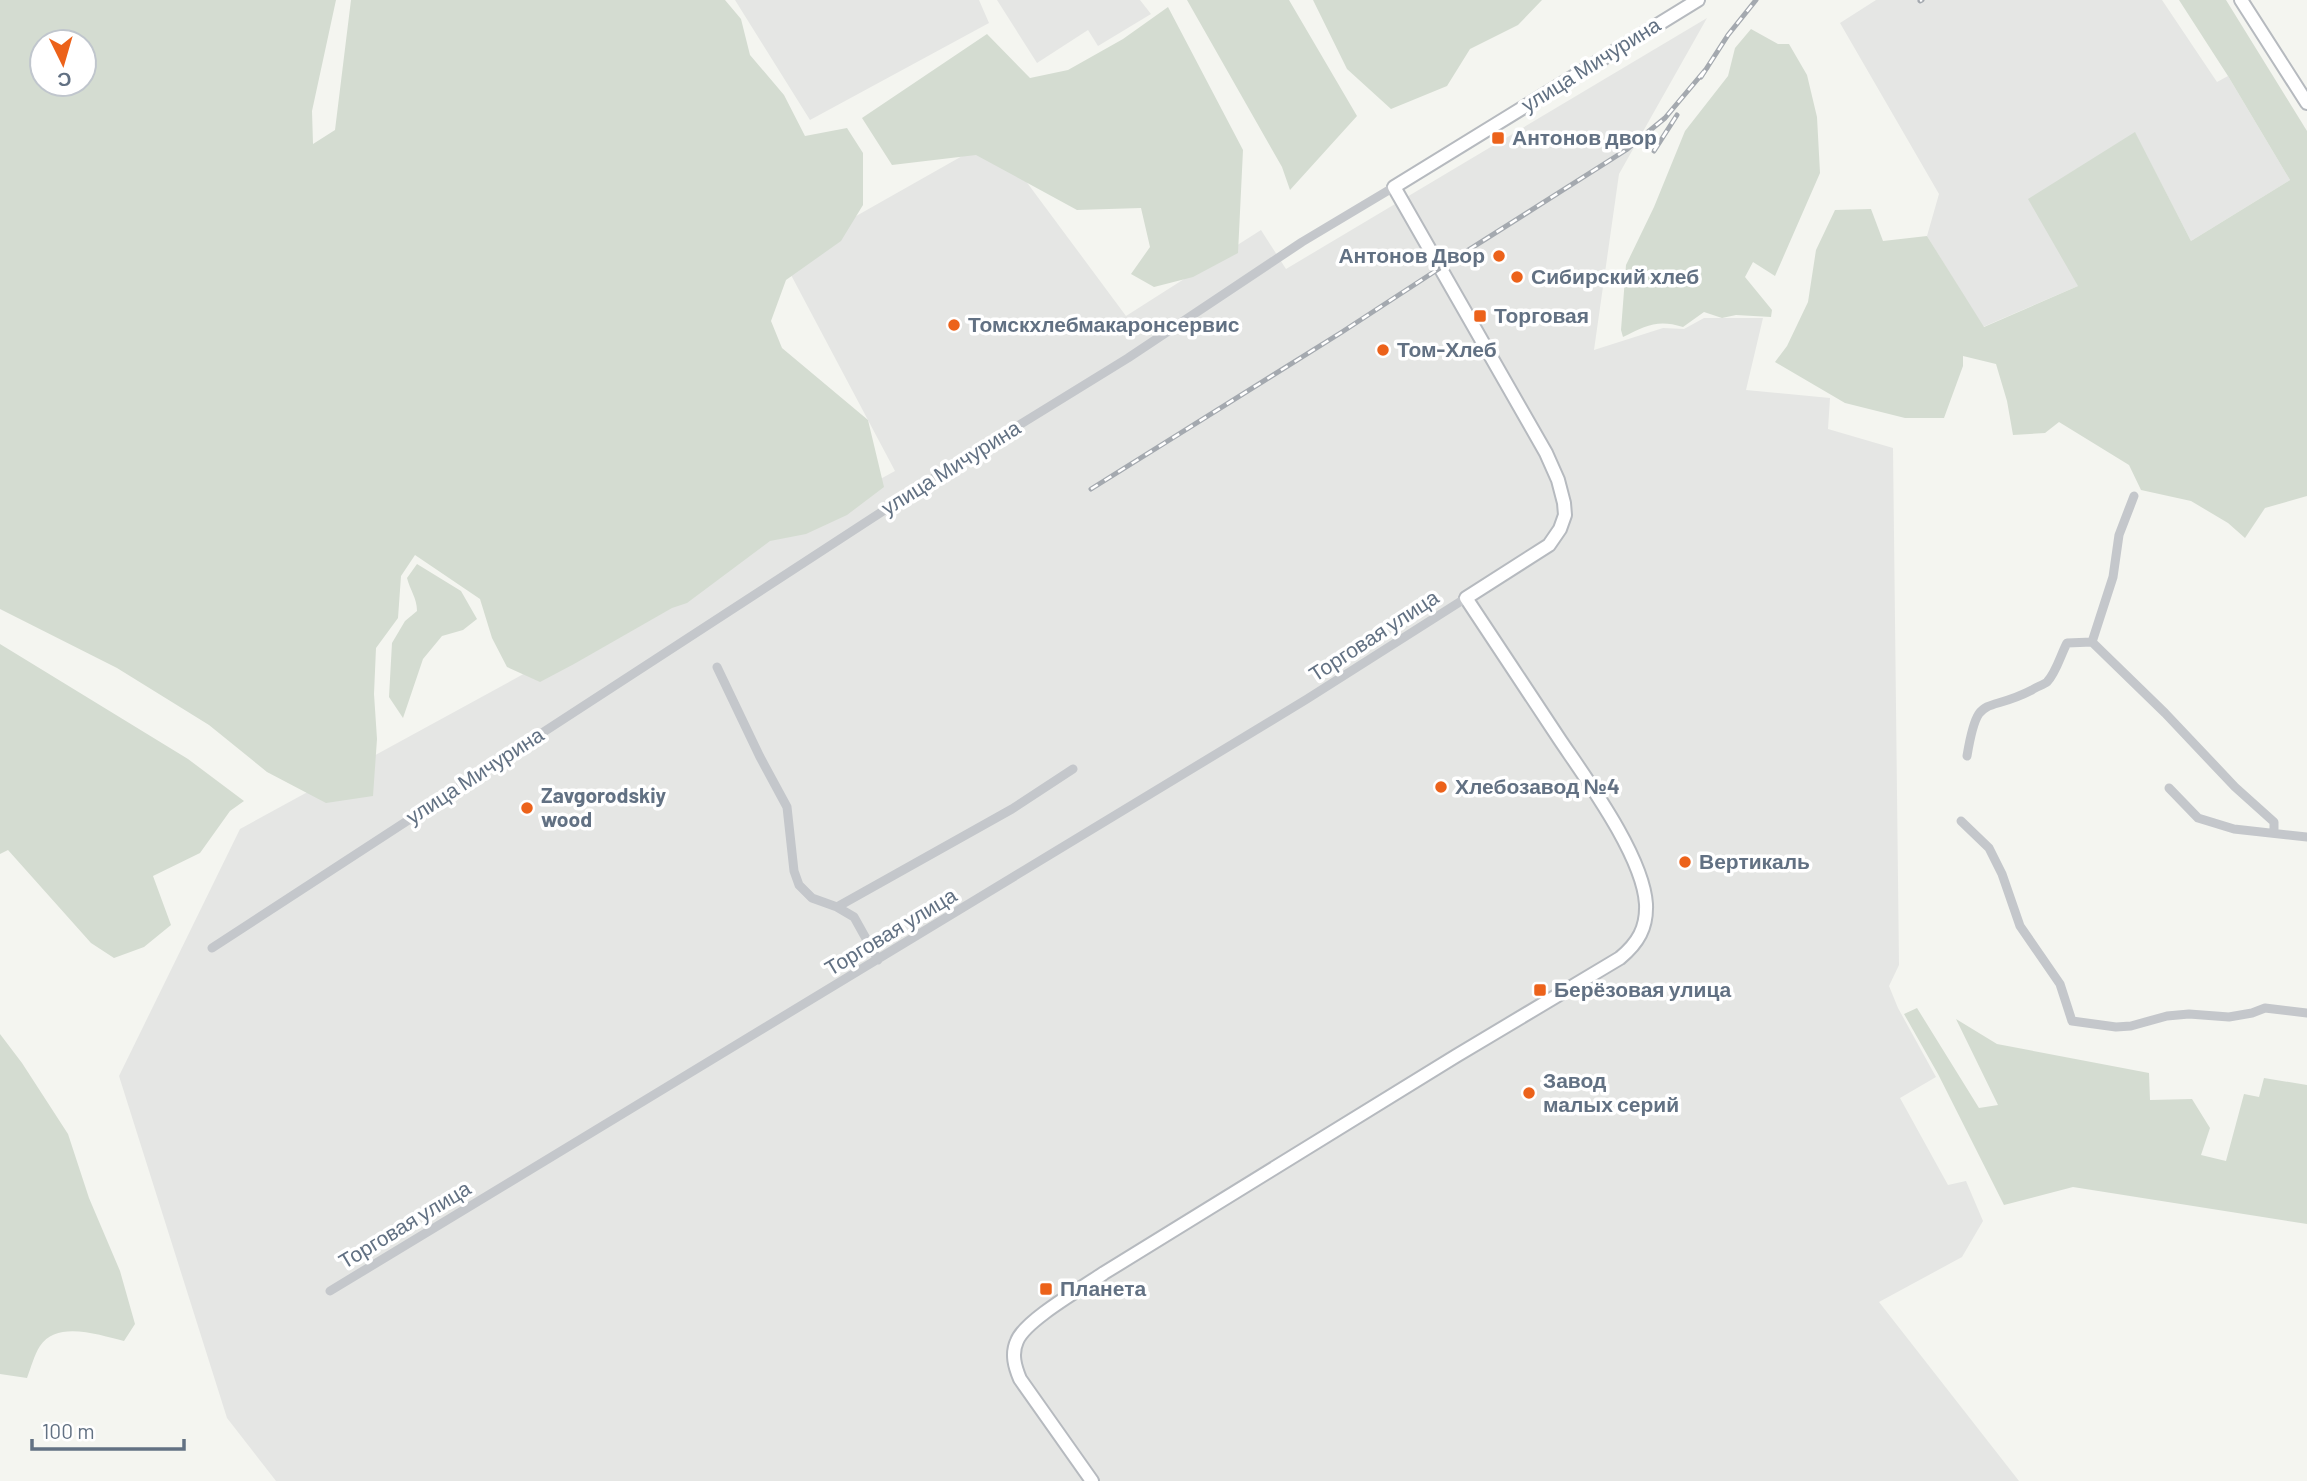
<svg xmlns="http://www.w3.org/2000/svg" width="2307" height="1481" viewBox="0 0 2307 1481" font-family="Barlow,sans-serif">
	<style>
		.built { fill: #e5e6e4 }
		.green { fill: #d4dcd1; fill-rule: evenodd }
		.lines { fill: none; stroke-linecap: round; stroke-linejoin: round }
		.secondary-casing { stroke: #b6babf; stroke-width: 16 }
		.street { stroke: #c4c7cb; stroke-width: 9 }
		.secondary { stroke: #fff; stroke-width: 12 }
		.rail-casing { stroke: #a4a9af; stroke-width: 5 }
		.rail { stroke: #fff; stroke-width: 2.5; stroke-dasharray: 8; stroke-linecap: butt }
		.poi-dot { fill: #ec621a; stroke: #fff; stroke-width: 2.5 }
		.labels { text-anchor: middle; stroke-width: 7; stroke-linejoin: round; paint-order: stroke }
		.street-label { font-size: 21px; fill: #627183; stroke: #fff }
		.poi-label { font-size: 21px; font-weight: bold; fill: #627183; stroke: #fff; text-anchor: start }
	</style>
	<rect width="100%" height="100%" fill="#f4f5f0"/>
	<path class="built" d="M735 0H979L989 23 810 120Z
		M997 0H1140L1151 14 1098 46 1088 30 1037 63Z
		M1876 0H2162L2217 82 2228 76 2290 180 2191 241 2135 133 2078 286 1983 327 1927 236 1939 194 1840 23Z
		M1707 18 1619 174 1594 350 1663 328 1684 329 1704 318H1763L1746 390 1830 398 1828 429 1893 448 1899 965 1889 986 1898 1008 1936 1077 1900 1098 1948 1185 1966 1181 1983 1221 1962 1257 1879 1302 2019 1481H276L227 1418 119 1076 240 829 895 471 782 258 994 138 1126 316 1261 230 1286 269Z"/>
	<path class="green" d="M0 0H336L312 111 313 144 335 130 351 0H725L741 19 750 55 784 95 805 136 847 128 863 153V205L841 241 786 280 771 321 782 348 868 420 884 487 847 515 806 534 770 541 687 603 672 608 574 664 540 682 507 667 492 638 480 599 415 555 401 576 398 618 376 648 374 694 377 739 373 796 326 803 267 772 209 725 117 668 0 609ZM42 42H84V84H42Z
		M1187 0H1289L1357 116 1290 190 1282 167Z
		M1313 0H1542L1518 25 1470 49 1447 86 1391 109 1347 69Z
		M2179 0H2226L2307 131V496L2265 508 2245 538 2228 523 2191 501 2141 490 2129 465 2059 422 2045 433 2013 435 2007 401 1996 364 1963 356V366L1944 418H1905L1845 403 1775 362 1787 346 1808 302 1816 250 1835 210 1871 209 1883 241 1927 236 1984 327 2078 286 2028 199 2135 132 2191 241 2290 180 2228 76Z
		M1168 7 1243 150 1238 253 1193 277 1154 287 1131 274 1150 247 1141 208 1077 210 976 155 892 165 862 118 987 34 1030 78 1068 70 1123 39Z
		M1751 29 1778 44H1789L1807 75 1817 117 1820 173 1775 276 1753 262 1745 277 1772 310 1771 317 1736 315 1722 318 1704 312 1683 327C1657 319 1646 326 1623 337L1621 330 1626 265 1654 207 1685 131 1728 76 1735 48Z
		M417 564 461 591 477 619 463 630 442 636 423 659 403 718 389 697 392 643 405 621 417 611C417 598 410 590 407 578Z
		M0 644 188 759 244 801 230 811 200 853 153 876 171 925 144 947 114 958 91 943 8 850 0 854Z
		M1917 1008 1979 1108 1998 1105 1956 1019 1997 1044 2149 1073 2150 1100 2192 1099 2210 1128 2201 1155 2226 1161 2244 1094 2259 1097 2264 1078 2307 1085V1224L2073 1187 2004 1205 1938 1074 1904 1014Z
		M0 1034 22 1063 68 1134 89 1198 120 1271 135 1324 124 1341C99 1335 57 1320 40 1346 34 1355 31 1368 27 1378L0 1374Z"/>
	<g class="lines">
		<g class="secondary-casing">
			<path id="secondary" d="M2241 0 2307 103
				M1092 1481 1020 1379C1015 1367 1011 1354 1017 1341 1025 1320 1084 1287 1104 1273L1456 1056 1620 958C1638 943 1647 928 1646 904 1643 856 1587 780 1560 740 1529 693 1497 645 1466 598L1549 545 1560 529 1565 515 1564 503 1558 480 1546 453 1394 187 1698 0"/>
		</g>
		<path class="street" d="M2092 642 2113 577 2119 535 2134 496
			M717 667 760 757 787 807 794 871 799 885 812 898 837 907 854 917 878 960
			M1967 756C1978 690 1984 715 2032 690 2036 687 2043 685 2047 682 2056 673 2061 654 2067 643L2092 642 2165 713 2235 787 2274 822V833
			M2169 788 2198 818 2234 829 2307 837
			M1961 821 1989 848 2002 874 2020 926 2060 984 2072 1021 2116 1027 2131 1026 2167 1016 2189 1014 2229 1017 2252 1013 2265 1008 2307 1013
			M837 907 1012 809 1073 769
			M212 948 946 470 1128 358 1302 242 1394 187
			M330 1291 1307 699 1466 598"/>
		<use href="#secondary" class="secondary"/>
		<g class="rail-casing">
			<path id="rail" d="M1920 1 1922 0
				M1701 77 1728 35 1756 0
				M1654 151 1677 115
				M1091 489 1342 332 1440 268 1626 150 1665 118 1707 68"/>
		</g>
		<use href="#rail" class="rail"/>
	</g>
	<g class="poi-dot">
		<rect x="1491" y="131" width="14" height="14" rx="3.5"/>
		<circle cx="1499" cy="256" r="7"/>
		<circle cx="1517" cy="277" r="7"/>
		<rect x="1473" y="309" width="14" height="14" rx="3.5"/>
		<circle cx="954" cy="325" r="7"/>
		<circle cx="1383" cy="350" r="7"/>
		<circle cx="1441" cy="787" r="7"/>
		<circle cx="527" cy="808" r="7"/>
		<circle cx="1685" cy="862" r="7"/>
		<rect x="1533" y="983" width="14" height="14" rx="3.5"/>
		<circle cx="1529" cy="1093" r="7"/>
		<rect x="1039" y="1282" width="14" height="14" rx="3.5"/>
	</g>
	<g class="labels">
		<g class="street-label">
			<text transform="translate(1591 65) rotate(-32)" y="7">улица Мичурина</text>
			<text transform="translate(951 468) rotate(-32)" y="7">улица Мичурина</text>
			<text transform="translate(1374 636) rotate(-33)" y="7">Торговая улица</text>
			<text transform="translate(475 776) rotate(-33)" y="7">улица Мичурина</text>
			<text transform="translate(891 932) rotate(-31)" y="7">Торговая улица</text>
			<text transform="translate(405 1225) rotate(-31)" y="7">Торговая улица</text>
		</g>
		<g class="poi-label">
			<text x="1512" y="145">Антонов двор</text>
			<text x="1485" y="263" text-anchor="end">Антонов Двор</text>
			<text x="1531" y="284">Сибирский хлеб</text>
			<text x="1494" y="323">Торговая</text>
			<text x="968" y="332">Томскхлебмакаронсервис</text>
			<text x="1397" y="357">Том-Хлеб</text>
			<text x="1455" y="794">Хлебозавод №4</text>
			<text x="541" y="803">Zavgorodskiy<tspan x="541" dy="24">wood</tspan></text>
			<text x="1699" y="869">Вертикаль</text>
			<text x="1554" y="997">Берёзовая улица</text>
			<text x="1543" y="1088">Завод<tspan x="1543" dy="24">малых серий</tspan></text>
			<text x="1060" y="1296">Планета</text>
		</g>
	</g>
	<g transform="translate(63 63) rotate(175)"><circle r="33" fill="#ffffff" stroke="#c0c6cd" stroke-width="2"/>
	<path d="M0-5L12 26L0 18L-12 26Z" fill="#ec621a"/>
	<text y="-10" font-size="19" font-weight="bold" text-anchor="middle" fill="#627183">С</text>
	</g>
	<path d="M32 1439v10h152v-10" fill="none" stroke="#627183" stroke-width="3.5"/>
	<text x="42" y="1439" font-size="21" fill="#627183" stroke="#ffffff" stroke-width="5" paint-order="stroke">100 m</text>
</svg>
